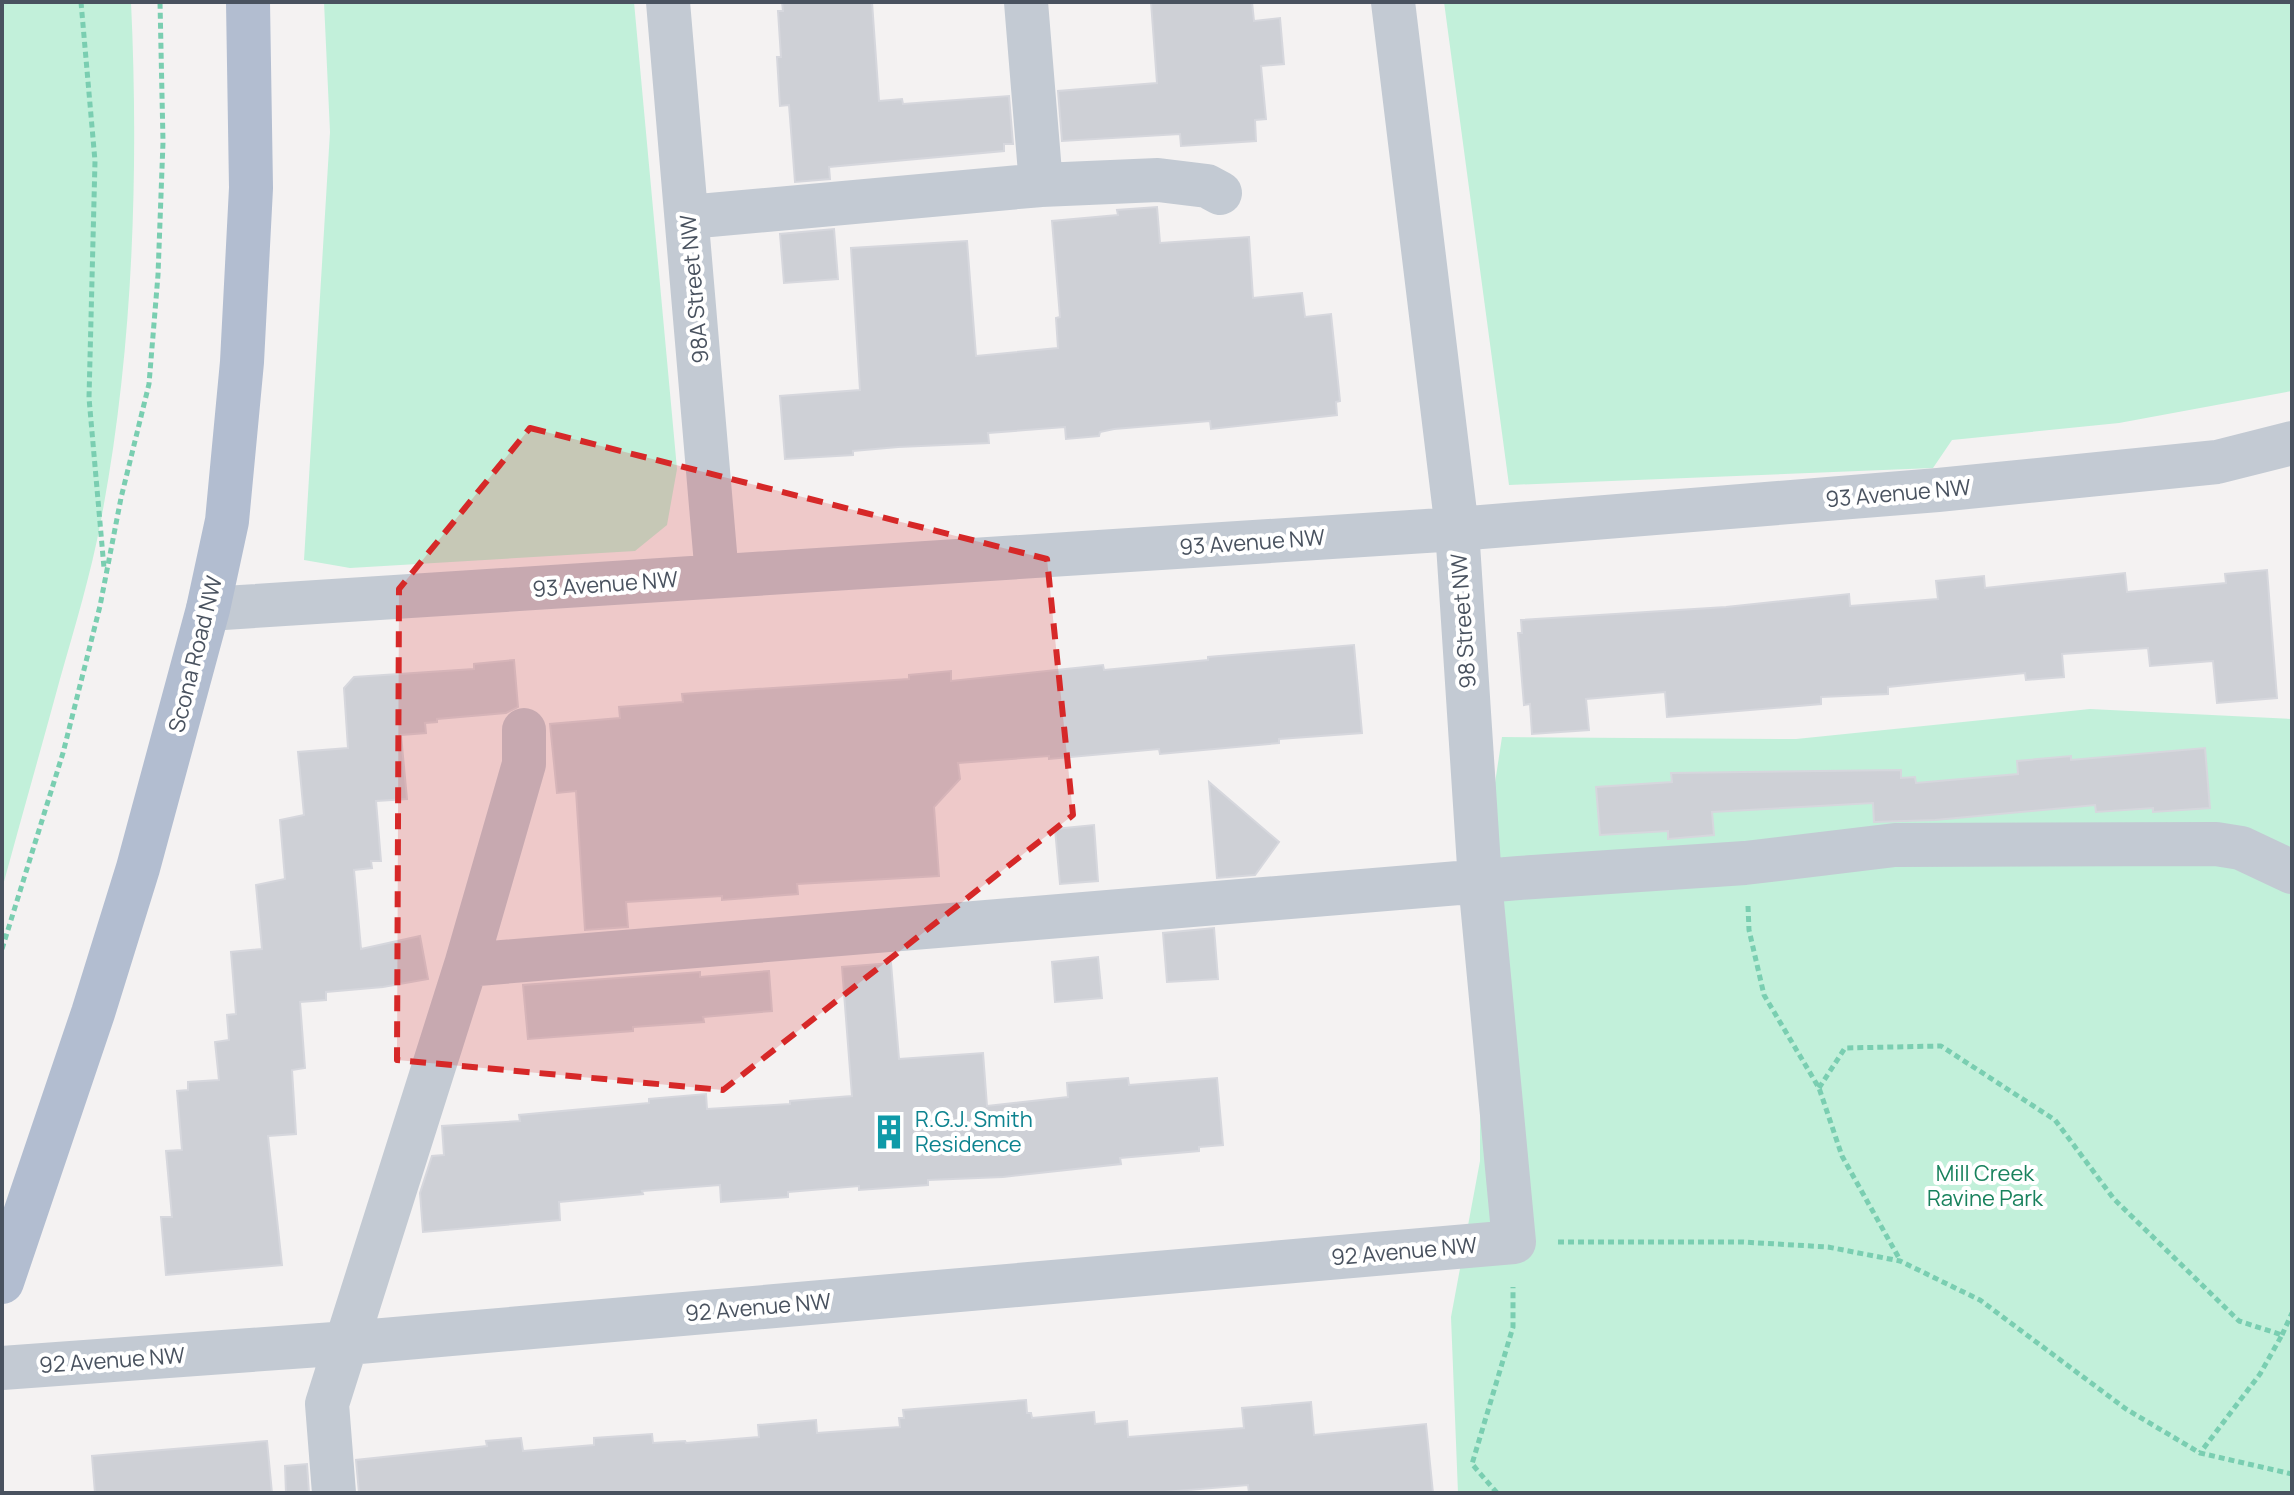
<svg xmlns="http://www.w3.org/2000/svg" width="2294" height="1495" viewBox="0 0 2294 1495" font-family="Manrope,sans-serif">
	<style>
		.green { fill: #c2f0da }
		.building { fill: #ced0d6; stroke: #d6d7dd; stroke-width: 2 }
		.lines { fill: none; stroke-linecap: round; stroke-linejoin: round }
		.path { stroke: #7aceb1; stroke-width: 5; stroke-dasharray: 6 4; stroke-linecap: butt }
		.minor { stroke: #c3cad3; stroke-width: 44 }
		.major { stroke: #b2bdd0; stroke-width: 44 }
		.marked { fill: #d62828; fill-opacity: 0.2; stroke: #d62828; stroke-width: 6; stroke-dasharray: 16 10; stroke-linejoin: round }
		.labels { text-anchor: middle; stroke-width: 8; stroke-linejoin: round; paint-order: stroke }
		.street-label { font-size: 22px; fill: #49525f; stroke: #fff }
		.culture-label { font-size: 22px; fill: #0d838f; stroke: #fff; text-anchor: start }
		.park-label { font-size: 22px; fill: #19825d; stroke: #fff }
	</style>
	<rect width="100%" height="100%" fill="#f4f2f2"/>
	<path class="green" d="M2 2H131C139 171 133 354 101 520 91 574 75 626 60 679 41 749 21 819 2 889Z
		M324 2H634L677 469 667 525 635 551 350 568 304 560 330 132Z
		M1444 2H2292V391L2119 423 1952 440 1933 468 1509 485Z
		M2090 709 2292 719V1493H1458L1451 1317 1480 1161V881L1502 737 1796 739Z"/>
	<path class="building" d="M782 2H872L879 101 902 99 903 104 1009 96 1013 144H1004V151L829 167 830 179 795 182 789 105 780 106 777 57H781L778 11H783Z
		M1151 2H1252L1254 21 1280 18 1284 64 1261 66 1266 119 1255 120 1256 141 1181 146 1180 134 1062 141 1058 91 1157 83Z
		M1157 207 1160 243 1249 237 1253 298 1302 293 1305 317 1331 314 1340 401 1336 402 1337 415 1211 429 1210 421 1114 429 1100 432 1099 436 1066 439 1065 427 988 433 989 443 898 447 853 451V455L785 459 780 396 860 390 851 248 967 241 976 356 1058 348 1056 318 1060 317 1052 221 1118 215 1117 210Z
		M834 229 838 279 784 283 780 234Z
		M2267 570 2277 698 2217 703 2213 661 2150 666 2148 648 2062 654 2064 677 2026 680 2025 673 1888 687V694L1821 697V704L1667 717 1665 692 1586 699 1589 730 1532 734 1530 704 1524 705 1518 633H1522L1521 620 1726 607 1849 594 1850 606 1938 599 1936 581 1984 576 1985 588 2125 573 2127 592 2226 583 2225 574Z
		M1354 645 1362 733 1279 739V743L1160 754 1159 749 1049 759V756L958 763 960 779 934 807 939 876 797 884 798 894 722 900V896L626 902 628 927 585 930 576 791 557 793 550 724 620 718 619 707 683 702 682 694 909 679V675L951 671V681L1103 665 1104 670 1208 660V657Z
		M514 660 518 707 506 713 437 719V722L425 723 426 733 401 735 407 799 376 801 381 861H371L372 868 354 870 361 949 420 936 428 979 383 987 326 992V1000L300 1002 305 1068 292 1070 296 1134 268 1136 282 1265 166 1275 161 1217H172L166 1151 182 1150 177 1091 188 1090V1082L219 1080 215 1042 229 1040 227 1015 236 1014 231 952 262 949 256 885 285 879 280 820 304 815 298 752 348 748 344 688 354 677 474 669V664Z
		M2205 748 2210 808 2153 812V808L2096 812 2095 805 1935 820 1874 822 1873 803 1712 812 1714 835 1668 839V831L1600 835 1596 787 1672 782 1671 773 1901 770V778L1915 777 1916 783 2018 774 2017 761 2071 756V760Z
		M1209 782 1279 842 1255 875 1217 878Z
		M1094 825 1098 881 1060 884 1055 829Z
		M1214 928 1218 979 1167 982 1163 933Z
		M1098 957 1102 998 1055 1002 1052 962Z
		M891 963 899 1059 983 1053 987 1106 1068 1097 1067 1083 1128 1078 1129 1085 1217 1078 1223 1145 1199 1147V1151L1120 1158 1121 1164 1003 1177 928 1180V1185L859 1190V1186L788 1192V1197L721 1202 720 1185 642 1191 643 1194 559 1202 560 1220 423 1232 420 1193 432 1156 444 1155 442 1126 520 1121 519 1115 649 1103V1099L706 1094 707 1109 790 1104V1101L852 1096 842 967Z
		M769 971 772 1011 703 1017 704 1022 633 1027V1031L528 1039 523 985 700 972V977Z
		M1026 1400 1027 1413H1031L1032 1418 1094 1412 1095 1424 1127 1421 1128 1437 1244 1428 1242 1408 1311 1402 1314 1435 1426 1424 1433 1493H1249L1248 1485 1152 1493H359L356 1460 487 1446 486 1441 521 1438 523 1451 594 1445V1438L652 1434 653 1443 685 1441 686 1443 759 1437 758 1425 816 1420 817 1433 900 1427 899 1418H904L903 1410Z
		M267 1441 272 1493H95L92 1456Z
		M307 1464 309 1493H286L285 1466Z"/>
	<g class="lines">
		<path class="path" d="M81 2 95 161 89 398 104 568
			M1748 906 1749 930 1764 995 1819 1088 1842 1156 1900 1260
			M2 949 63 753 100 606 121 498 149 384 158 275 163 142 160 2
			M1819 1088 1845 1048 1941 1046 2055 1120 2114 1199 2239 1321 2282 1335 2260 1374 2200 1453
			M1558 1242H1742L1828 1247 1900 1261 1980 1300 2126 1409 2200 1453 2292 1474
			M2282 1335 2292 1313
			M1497 1493 1472 1464 1513 1327V1287"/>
		<path class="minor" d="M668 2 717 576
			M1026 2 1041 185
			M688 217 1041 185 1158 180 1207 186 1220 193
			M208 609 1457 529 1938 490 2217 462 2292 443
			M466 965 1519 878 1745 863 1895 845 2216 844 2241 848 2292 872
			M2 1368 348 1343 1514 1242 1480 881 1457 529 1393 2
			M334 1493 327 1404 466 965 524 764V730"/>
		<path class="major" d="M2 1282 93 1013 138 868 208 609 227 521 242 362 251 188 248 2"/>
	</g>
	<path class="marked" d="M530 428 1047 559 1073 815 723 1090 397 1060 399 589Z"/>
	<defs>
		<g id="building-bare" transform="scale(2.76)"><path d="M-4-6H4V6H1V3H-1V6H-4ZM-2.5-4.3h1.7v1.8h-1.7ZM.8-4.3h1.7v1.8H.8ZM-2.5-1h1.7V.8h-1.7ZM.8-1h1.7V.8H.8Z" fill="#0f9aa8" stroke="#fff" stroke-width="2.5" paint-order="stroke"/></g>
	</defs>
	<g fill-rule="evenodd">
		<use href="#building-bare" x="889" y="1132"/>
	</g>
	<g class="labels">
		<g class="street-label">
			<text transform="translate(694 289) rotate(-95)" y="8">98A Street NW</text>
			<text transform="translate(1898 493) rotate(-5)" y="8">93 Avenue NW</text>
			<text transform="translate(1252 542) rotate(-4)" y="8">93 Avenue NW</text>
			<text transform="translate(605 584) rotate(-4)" y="8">93 Avenue NW</text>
			<text transform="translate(1463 621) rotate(-94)" y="8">98 Street NW</text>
			<text transform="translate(195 654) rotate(-76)" y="8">Scona Road NW</text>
			<text transform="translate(1404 1251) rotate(-5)" y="8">92 Avenue NW</text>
			<text transform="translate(758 1307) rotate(-5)" y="8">92 Avenue NW</text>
			<text transform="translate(112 1360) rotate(-4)" y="8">92 Avenue NW</text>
		</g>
		<g class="culture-label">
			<text x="915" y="1127">R.G.J. Smith<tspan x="915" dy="25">Residence</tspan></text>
		</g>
		<g class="park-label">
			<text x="1985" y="1181">Mill Creek<tspan x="1985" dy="25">Ravine Park</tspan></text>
		</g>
	</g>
	<rect width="2294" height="1495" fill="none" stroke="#49525f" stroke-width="8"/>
</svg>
